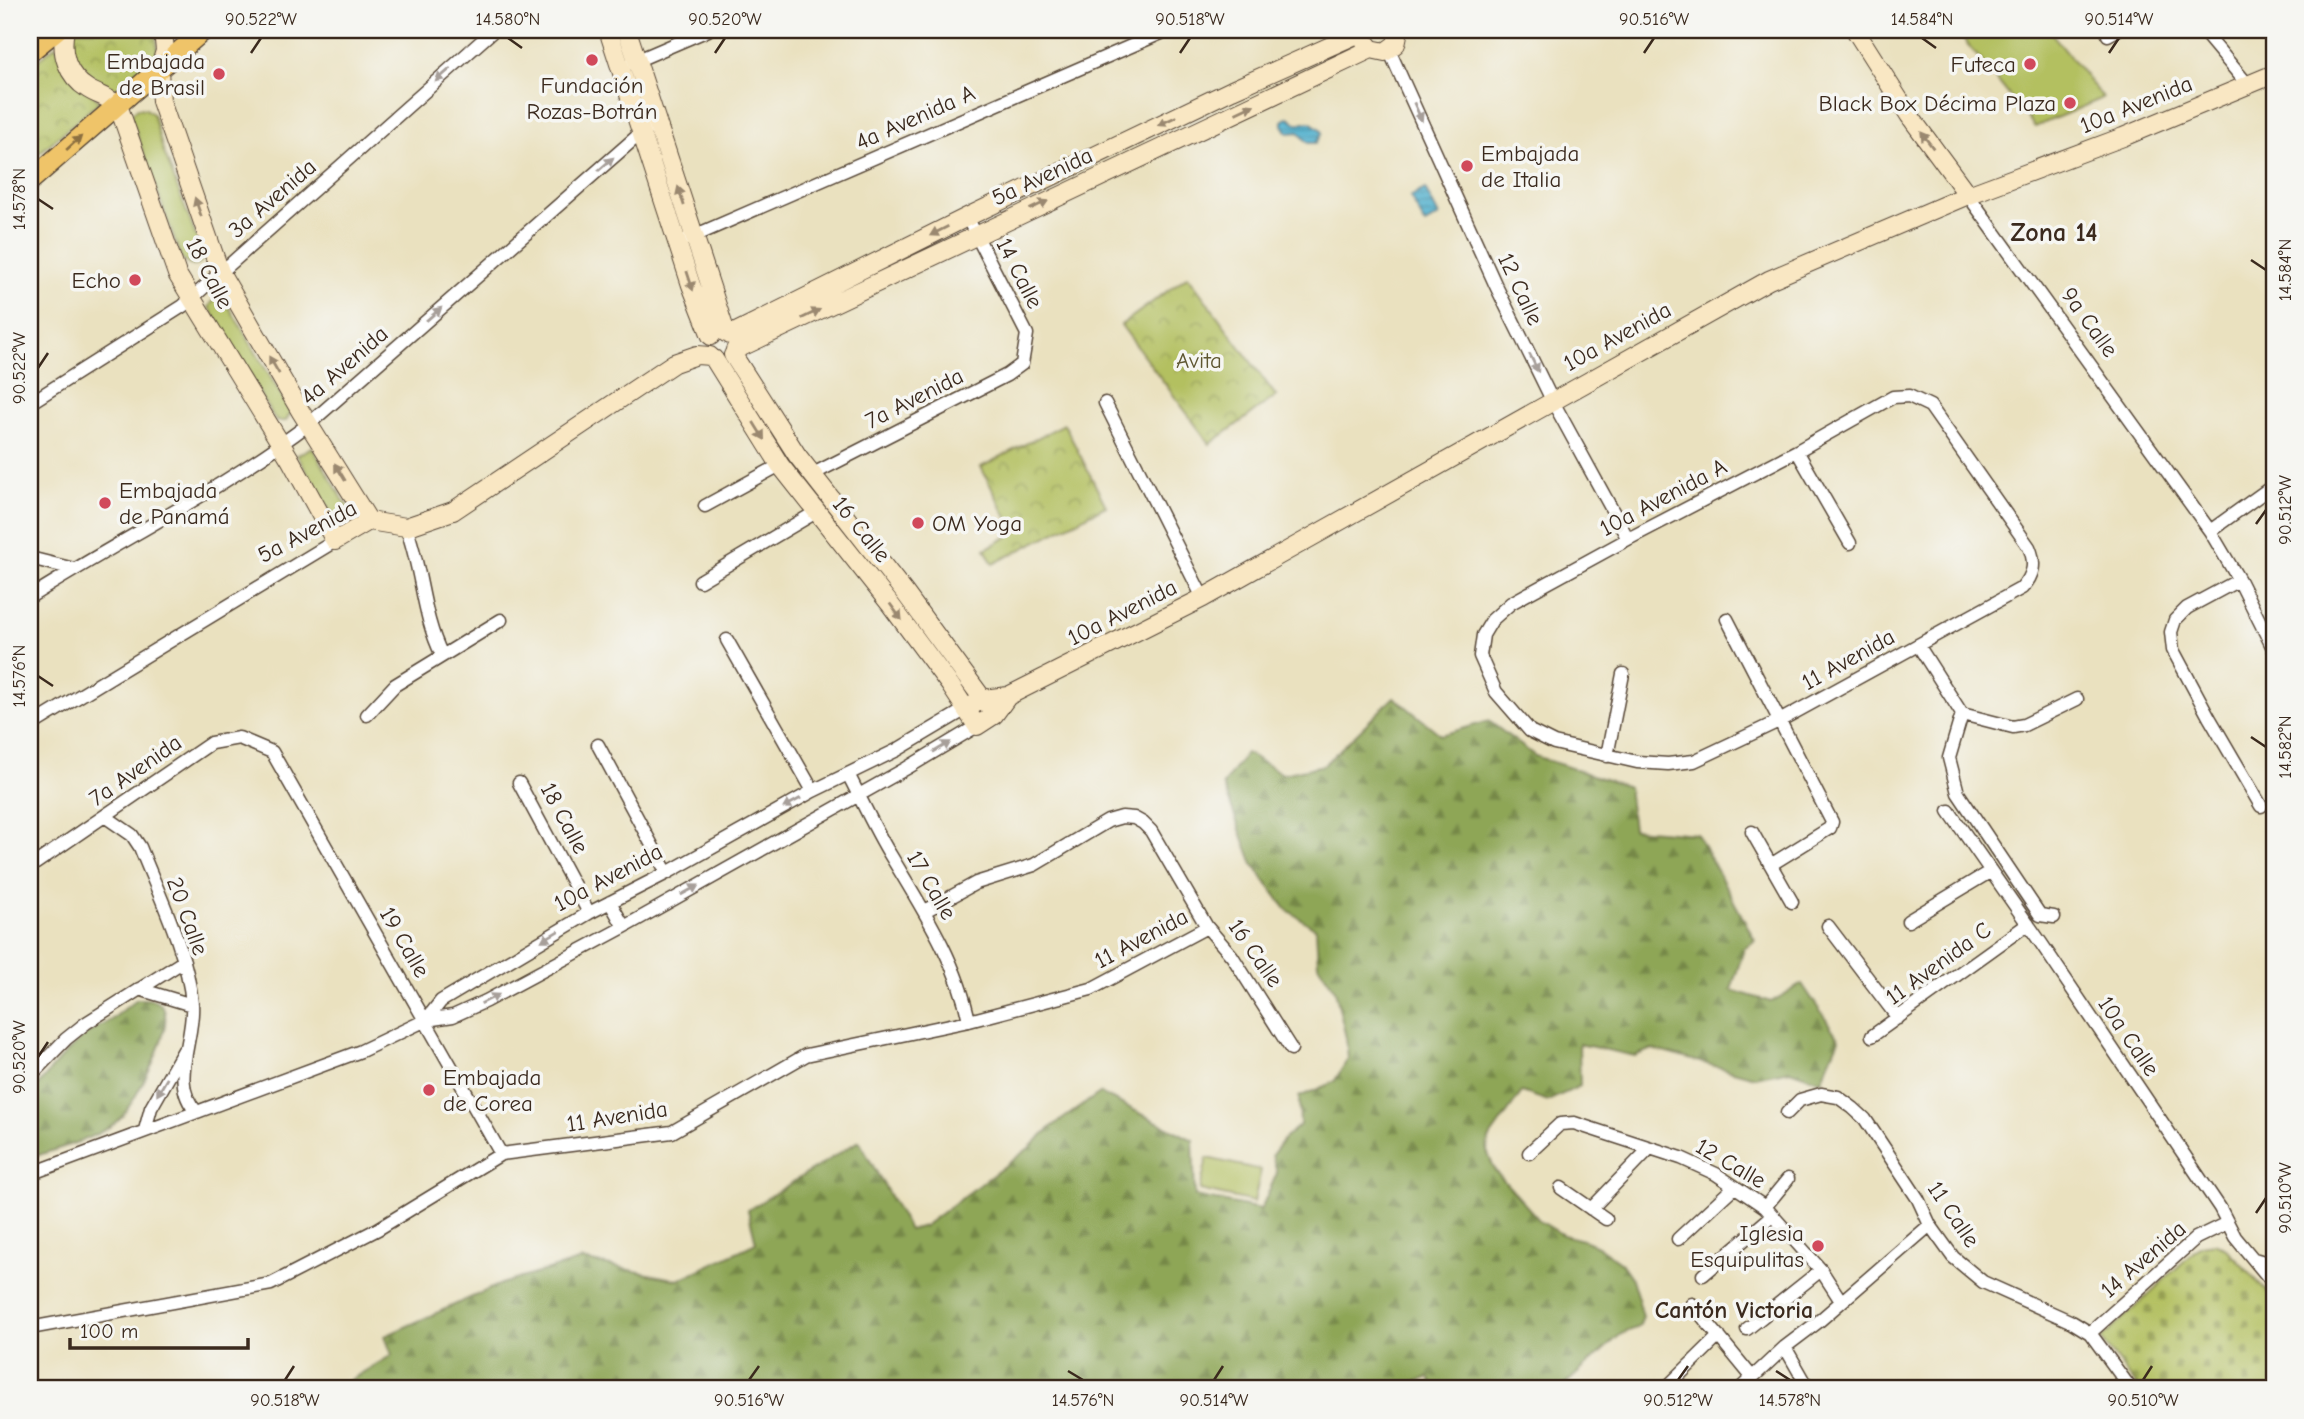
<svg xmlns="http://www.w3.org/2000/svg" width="2304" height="1419" viewBox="0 0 2304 1419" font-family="'Comic Neue',sans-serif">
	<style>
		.grass { fill: #b3c061; stroke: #777540; stroke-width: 2 }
		.forest { fill: url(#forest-firs); stroke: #64683a; stroke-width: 2 }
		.cemetery { fill: url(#cemetery-stones); stroke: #777540; stroke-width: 2 }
		.park { fill: url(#park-crowns); stroke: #777540; stroke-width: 2 }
		.water { fill: url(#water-rules); stroke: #456d76; stroke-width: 2 }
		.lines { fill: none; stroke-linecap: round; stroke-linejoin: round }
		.street-casing { stroke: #554536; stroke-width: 15 }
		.secondary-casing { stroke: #554536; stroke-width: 20 }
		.primary-casing { stroke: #554536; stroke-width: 22 }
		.street { stroke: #fff; stroke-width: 12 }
		.secondary { stroke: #f9e7c3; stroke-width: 18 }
		.primary { stroke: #efc469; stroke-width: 19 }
		.oneway { fill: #a79f9a }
		.oneway2 { fill: #9a8870 }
		.oneway3 { fill: #8c6f40 }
		.ticks { fill: none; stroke: #3b2a1e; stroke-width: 2.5 }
		.poi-dot { fill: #d1495b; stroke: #f6f6f2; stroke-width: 2.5 }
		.labels { text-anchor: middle; stroke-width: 7; stroke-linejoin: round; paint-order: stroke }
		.poi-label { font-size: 23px; fill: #3b2a1e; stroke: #f6f6f2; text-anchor: end }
		.street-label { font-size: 23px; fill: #3b2a1e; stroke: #f6f6f2 }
		.park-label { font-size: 23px; fill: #5f5732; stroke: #f6f6f2 }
		.neighbourhood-label { font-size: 24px; font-weight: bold; fill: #3b2a1e; stroke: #f6f6f2 }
		.quarter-label { font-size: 26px; font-weight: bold; fill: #3b2a1e; stroke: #f6f6f2 }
		.neatline { fill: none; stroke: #3b2a1e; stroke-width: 2.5 }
		.ticks-label { font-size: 18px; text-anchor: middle; fill: #3b2a1e }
	</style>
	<defs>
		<pattern id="forest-firs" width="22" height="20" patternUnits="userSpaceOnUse" patternTransform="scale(1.75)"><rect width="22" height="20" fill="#8ea657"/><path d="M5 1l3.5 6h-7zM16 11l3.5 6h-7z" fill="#758747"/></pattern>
		<pattern id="cemetery-stones" width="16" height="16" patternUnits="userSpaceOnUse" patternTransform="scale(1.75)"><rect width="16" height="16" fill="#b3c061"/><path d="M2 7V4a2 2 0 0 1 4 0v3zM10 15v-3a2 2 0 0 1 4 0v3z" fill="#939c4f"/></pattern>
		<pattern id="park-crowns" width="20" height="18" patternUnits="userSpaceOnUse" patternTransform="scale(1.75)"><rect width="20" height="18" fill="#b3c061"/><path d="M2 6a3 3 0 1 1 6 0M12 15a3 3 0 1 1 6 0" fill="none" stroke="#939c4f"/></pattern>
		<pattern id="water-rules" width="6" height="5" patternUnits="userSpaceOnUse" patternTransform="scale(1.75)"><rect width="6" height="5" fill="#4fb0ce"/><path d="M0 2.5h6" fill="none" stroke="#438fa7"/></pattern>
	</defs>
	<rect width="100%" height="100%" fill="#f6f6f2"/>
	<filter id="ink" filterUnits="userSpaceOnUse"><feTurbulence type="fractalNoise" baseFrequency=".0143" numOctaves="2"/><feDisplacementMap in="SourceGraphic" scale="14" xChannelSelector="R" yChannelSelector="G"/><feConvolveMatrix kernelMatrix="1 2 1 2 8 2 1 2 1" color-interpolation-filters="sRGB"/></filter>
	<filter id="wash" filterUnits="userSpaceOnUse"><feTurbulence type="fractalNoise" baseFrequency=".00686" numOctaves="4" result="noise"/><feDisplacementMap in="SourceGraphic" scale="28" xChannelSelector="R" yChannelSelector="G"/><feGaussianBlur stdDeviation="1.57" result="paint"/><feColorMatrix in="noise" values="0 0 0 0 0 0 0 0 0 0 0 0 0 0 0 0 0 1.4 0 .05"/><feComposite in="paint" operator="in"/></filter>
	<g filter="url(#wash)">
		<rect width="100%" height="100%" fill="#eae1bf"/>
		<path class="grass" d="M1956 30H2049L2103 98 2035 127Z
			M138 108 146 109 153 114 162 147 203 255C201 271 189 267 181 258L131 118 133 112Z
			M222 295 291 412 286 421H276L209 307 213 301Z
			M312 447 353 516 338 525 297 455Z
			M1207 1158 1261 1170 1254 1202 1200 1190Z"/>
		<path class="forest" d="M1394 697 1441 735 1489 721 1535 756 1628 787 1633 829 1697 834 1755 940 1744 949 1731 990 1771 1002 1802 984 1839 1039 1821 1081 1790 1070 1755 1077 1652 1049 1635 1056 1579 1044 1580 1086 1548 1101 1522 1092 1488 1140 1487 1151 1495 1171 1540 1221 1563 1235 1583 1240 1597 1246 1621 1263 1632 1279 1639 1302 1643 1317 1639 1327 1621 1334 1560 1389H1436L1429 1378 1385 1389H335L392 1355 385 1336 501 1284 582 1260 678 1280 756 1243 748 1210 859 1141 909 1230 924 1226 1029 1148 1050 1128 1100 1093 1193 1140 1195 1196 1261 1209 1277 1173 1272 1155 1285 1138 1300 1125 1299 1097 1334 1082 1348 1059 1346 1038 1335 990 1318 965 1316 929 1286 909 1253 864 1223 785 1246 753 1283 774 1324 765Z
			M137 999C146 999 156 998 162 1006 177 1026 135 1103 119 1119 101 1138 55 1149 30 1158V1095L59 1060 86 1034 111 1020Z"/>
		<path class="cemetery" d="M2215 1243 2228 1250 2274 1299V1389H2139L2101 1339 2201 1245Z"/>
		<path class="park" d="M73 30H155C156 37 158 45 157 52 155 65 148 70 138 77 132 81 126 87 119 88 85 95 67 59 73 30Z
			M55 46 99 102 30 161V67Z
			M1188 276 1276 396 1210 444 1121 325Z
			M1064 424 1106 506 993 564 985 549 1015 533 981 467Z"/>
		<path class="water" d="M1289 117 1298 124 1310 122 1320 129 1322 133 1316 143H1308L1299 132 1288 133 1283 125V121Z
			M1425 189 1439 216 1425 224 1410 197Z"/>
	</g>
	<g filter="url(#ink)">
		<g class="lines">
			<g class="street-casing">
				<path id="street" d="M1521 30H1522
					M2202 30 2248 85
					M2108 35 2117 30
					M1389 50 1496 286 1552 400 1628 539
					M631 63 708 30
					M1968 195 2210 531 2239 580 2274 650
					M687 239 1168 30
					M1909 396 1930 406 2029 547C2036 563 2034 575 2022 588L1781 720 1694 761 1668 764 1637 762 1554 743 1530 731 1496 692 1480 656 1483 635 1492 620 1511 603 1628 539 1797 451 1893 397Z
					M30 403 183 306 494 30
					M1105 403 1203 598
					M1797 451 1850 543
					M811 475 1007 375 1022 364 1027 334 967 217
					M705 506 780 465
					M406 527C422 568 422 616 442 655
					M2210 531 2274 485
					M30 558 74 569
					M2239 580 2187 608 2175 620 2171 632 2173 650 2209 717 2261 806
					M700 581 816 512
					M30 597C123 538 222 490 310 423L642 132 658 125
					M1727 619 1832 822 1830 828 1772 864
					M727 640 813 791
					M1918 645 1962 714 2013 727 2024 725 2077 699
					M1962 714 1949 758 1958 793 2040 915 2054 917
					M367 715 395 685 501 620
					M30 726 335 541
					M598 745 667 873
					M1607 756 1623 674
					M848 774C862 801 875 830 891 856 922 908 957 961 969 1021
					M519 783 589 913
					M1949 811 2041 943 2220 1208 2235 1237 2274 1284
					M106 817 132 835 140 847C159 895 188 953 192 1004 195 1039 168 1084 197 1112
					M1752 832 1792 902
					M30 867 211 743 239 738 272 752 501 1154
					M610 902 624 927
					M925 911 976 883 1034 865 1108 821 1122 817 1134 818 1143 823 1151 831 1207 927 1232 956 1291 1049
					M1908 921 1991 871
					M1828 926 1898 1018
					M139 989 192 1005
					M426 1020 441 1001 589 913 667 873 813 791 897 750 966 709
					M1872 1036 2028 924
					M30 1076 66 1039 86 1023 184 961
					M1787 1113 1800 1100 1821 1094 1838 1097 1853 1108 1865 1119 1918 1199 1930 1225 1953 1257 1983 1282 2072 1322 2090 1333 2131 1389
					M145 1130 151 1108 184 1050
					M1529 1153 1560 1124 1574 1123 1681 1158 1716 1174 1765 1207 1821 1270 1841 1301
					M30 1174 361 1051 426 1020 453 1016 486 1001 624 927 907 768 977 726
					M1561 1188 1606 1219
					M1765 1207 1788 1179
					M1591 1209 1649 1149
					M1678 1239 1734 1187
					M2254 1259 2274 1265
					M1703 1275 1772 1216
					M1692 1304 1752 1377
					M30 1328 271 1284 378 1229 501 1154 672 1132 806 1055 969 1021 1091 989 1207 927
					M1747 1329 1821 1270
					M2090 1333 2196 1238 2227 1223
					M1785 1347 1809 1389
					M1665 1389 1719 1336
					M1740 1389 1785 1347 1818 1322 1930 1225"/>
			</g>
			<g class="secondary-casing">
				<path id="secondary" d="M65 30C60 53 67 76 88 89 98 95 109 98 118 105L177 274 290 459 335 541 369 521 406 527 453 511 674 363 697 355 710 356
					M163 30 165 51 159 70 161 101 220 272 301 412 369 521
					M608 30 691 285 711 336
					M627 30 726 333
					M1855 30 1909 115 1968 195
					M1364 40 1371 49 1385 52 1396 44 1399 30
					M730 335 967 217 1232 90 1362 32
					M735 350 1371 49
					M733 355 797 455 905 593 988 706
					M714 359 780 465 890 604 950 685 977 726 994 715 1008 696
					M966 709 983 699 1008 696 1203 598 1769 280 1968 195 2123 137 2274 74"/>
			</g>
			<g class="primary-casing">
				<path id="primary" d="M30 52 57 30
					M30 181 204 30"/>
			</g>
			<use href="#street" class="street"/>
			<use href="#secondary" class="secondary"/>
			<use href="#primary" class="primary"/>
		</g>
		<defs><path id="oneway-solid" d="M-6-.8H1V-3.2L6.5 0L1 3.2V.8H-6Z" transform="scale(1.75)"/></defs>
		<g class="oneway">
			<use href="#oneway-solid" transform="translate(443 75) rotate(139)"/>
			<use href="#oneway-solid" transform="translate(1418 112) rotate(66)"/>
			<use href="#oneway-solid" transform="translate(606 164) rotate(-41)"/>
			<use href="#oneway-solid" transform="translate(434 314) rotate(-41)"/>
			<use href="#oneway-solid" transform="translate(1534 363) rotate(64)"/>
			<use href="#oneway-solid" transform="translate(942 747) rotate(-31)"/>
			<use href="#oneway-solid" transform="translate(792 803) rotate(151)"/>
			<use href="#oneway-solid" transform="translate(690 890) rotate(-29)"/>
			<use href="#oneway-solid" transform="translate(550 936) rotate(149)"/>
			<use href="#oneway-solid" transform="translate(490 999) rotate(-27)"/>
			<use href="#oneway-solid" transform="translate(162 1087) rotate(120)"/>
		</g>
		<g class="oneway2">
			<use href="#oneway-solid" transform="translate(1245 109) rotate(-25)"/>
			<use href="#oneway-solid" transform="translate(1167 121) rotate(154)"/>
			<use href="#oneway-solid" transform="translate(1927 140) rotate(-127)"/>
			<use href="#oneway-solid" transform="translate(681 196) rotate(-108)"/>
			<use href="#oneway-solid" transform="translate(1039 205) rotate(-25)"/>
			<use href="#oneway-solid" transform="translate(198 207) rotate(-109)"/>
			<use href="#oneway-solid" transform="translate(939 231) rotate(153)"/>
			<use href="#oneway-solid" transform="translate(690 281) rotate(72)"/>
			<use href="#oneway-solid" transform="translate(811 314) rotate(-26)"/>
			<use href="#oneway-solid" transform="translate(274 365) rotate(-120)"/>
			<use href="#oneway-solid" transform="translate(759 431) rotate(58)"/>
			<use href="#oneway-solid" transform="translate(340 472) rotate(-121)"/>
			<use href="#oneway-solid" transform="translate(896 612) rotate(54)"/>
		</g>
		<use class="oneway3" href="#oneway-solid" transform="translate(74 143) rotate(-42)"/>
	</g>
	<path class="ticks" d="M508 38 522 48M1922 38 1936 48M251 53 261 38M715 53 725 38M1180 53 1190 38M1644 53 1654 38M2109 53 2119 38M38 199 53 209M2251 260 2266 270M38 368 48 353M2256 524 2266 510M38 676 53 686M2251 737 2266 747M38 1057 48 1042M2256 1213 2266 1198M1068 1371 1083 1380M1776 1371 1790 1380M285 1380 294 1366M749 1380 759 1366M1214 1380 1223 1366M1678 1380 1688 1366M2143 1380 2152 1366"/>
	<g class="poi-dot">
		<circle cx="592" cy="60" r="7"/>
		<circle cx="2030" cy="64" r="7"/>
		<circle cx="219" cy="74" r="7"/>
		<circle cx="2070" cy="103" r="7"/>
		<circle cx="1467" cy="166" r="7"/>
		<circle cx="135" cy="280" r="7"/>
		<circle cx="105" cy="503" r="7"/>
		<circle cx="918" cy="523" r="7"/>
		<circle cx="429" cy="1090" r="7"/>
		<circle cx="1818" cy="1246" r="7"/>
	</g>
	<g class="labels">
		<g class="poi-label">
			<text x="205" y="69">Embajada<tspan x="205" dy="26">de Brasil</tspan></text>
			<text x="2016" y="72">Futeca</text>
			<text x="592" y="93" text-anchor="middle">Fundación<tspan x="592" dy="26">Rozas-Botrán</tspan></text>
			<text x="2056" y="111">Black Box Décima Plaza</text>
			<text x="1481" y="161" text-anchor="start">Embajada<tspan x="1481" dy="26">de Italia</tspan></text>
			<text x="121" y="288">Echo</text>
			<text x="119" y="498" text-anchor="start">Embajada<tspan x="119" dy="26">de Panamá</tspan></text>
			<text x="932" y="531" text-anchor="start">OM Yoga</text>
			<text x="443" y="1085" text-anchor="start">Embajada<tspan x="443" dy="26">de Corea</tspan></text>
			<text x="1804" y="1241">Iglesia<tspan x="1804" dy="26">Esquipulitas</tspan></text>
		</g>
		<g class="street-label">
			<text transform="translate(2136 104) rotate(-22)" y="8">10a Avenida</text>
			<text transform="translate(915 117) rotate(-24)" y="8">4a Avenida A</text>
			<text transform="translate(1042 176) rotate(-25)" y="8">5a Avenida</text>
			<text transform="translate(272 198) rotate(-41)" y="8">3a Avenida</text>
			<text transform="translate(210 273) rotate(63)" y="8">18 Calle</text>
			<text transform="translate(1020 273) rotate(63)" y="8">14 Calle</text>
			<text transform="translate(1521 289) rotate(65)" y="8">12 Calle</text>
			<text transform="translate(2090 322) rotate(54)" y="8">9a Calle</text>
			<text transform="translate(1617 336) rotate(-29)" y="8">10a Avenida</text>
			<text transform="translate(344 365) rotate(-41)" y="8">4a Avenida</text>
			<text transform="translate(914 398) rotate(-27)" y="8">7a Avenida</text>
			<text transform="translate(1663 497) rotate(-28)" y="8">10a Avenida A</text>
			<text transform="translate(862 529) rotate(51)" y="8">16 Calle</text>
			<text transform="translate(307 531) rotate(-28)" y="8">5a Avenida</text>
			<text transform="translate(1122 612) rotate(-27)" y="8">10a Avenida</text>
			<text transform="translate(1848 659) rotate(-29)" y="8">11 Avenida</text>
			<text transform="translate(135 770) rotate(-35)" y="8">7a Avenida</text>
			<text transform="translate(565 818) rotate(62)" y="8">18 Calle</text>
			<text transform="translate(608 877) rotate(-28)" y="8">10a Avenida</text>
			<text transform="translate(932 885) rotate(60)" y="8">17 Calle</text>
			<text transform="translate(188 916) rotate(70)" y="8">20 Calle</text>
			<text transform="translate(1141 938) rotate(-28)" y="8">11 Avenida</text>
			<text transform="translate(405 942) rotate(60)" y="8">19 Calle</text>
			<text transform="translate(1256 953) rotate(55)" y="8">16 Calle</text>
			<text transform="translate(1938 963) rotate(-36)" y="8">11 Avenida C</text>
			<text transform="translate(2129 1036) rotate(56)" y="8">10a Calle</text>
			<text transform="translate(617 1116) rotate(-9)" y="8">11 Avenida</text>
			<text transform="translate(1731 1163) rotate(30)" y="8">12 Calle</text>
			<text transform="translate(1954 1214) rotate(56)" y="8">11 Calle</text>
			<text transform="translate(2143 1259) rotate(-41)" y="8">14 Avenida</text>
		</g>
		<g class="park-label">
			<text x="1199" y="368">Avita</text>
		</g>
		<g class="neighbourhood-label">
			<text x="1734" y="1318">Cantón Victoria</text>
		</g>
		<g class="quarter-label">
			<text x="2054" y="241">Zona 14</text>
		</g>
	</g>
	<rect width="2304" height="1419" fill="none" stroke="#f6f6f2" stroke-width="77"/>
	<path d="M70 1338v10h178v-10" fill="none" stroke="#3b2a1e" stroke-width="3.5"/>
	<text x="80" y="1338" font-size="21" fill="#3b2a1e" stroke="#f6f6f2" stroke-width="5" paint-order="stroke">100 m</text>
	<rect x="38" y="38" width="2228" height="1342" class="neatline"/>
	<g class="ticks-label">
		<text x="261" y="25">90.522°W</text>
		<text x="508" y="25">14.580°N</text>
		<text x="725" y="25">90.520°W</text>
		<text x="1190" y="25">90.518°W</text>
		<text x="1654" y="25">90.516°W</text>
		<text x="1922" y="25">14.584°N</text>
		<text x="2119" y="25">90.514°W</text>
		<text transform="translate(19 199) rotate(-90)" y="6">14.578°N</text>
		<text transform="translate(2285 270) rotate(-90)" y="6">14.584°N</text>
		<text transform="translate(19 368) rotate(-90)" y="6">90.522°W</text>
		<text transform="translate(2285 510) rotate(-90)" y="6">90.512°W</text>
		<text transform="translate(19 676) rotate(-90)" y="6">14.576°N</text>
		<text transform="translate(2285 747) rotate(-90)" y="6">14.582°N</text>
		<text transform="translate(19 1057) rotate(-90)" y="6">90.520°W</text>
		<text transform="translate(2285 1198) rotate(-90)" y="6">90.510°W</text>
		<text x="285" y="1406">90.518°W</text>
		<text x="749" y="1406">90.516°W</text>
		<text x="1083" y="1406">14.576°N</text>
		<text x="1214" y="1406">90.514°W</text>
		<text x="1678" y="1406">90.512°W</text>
		<text x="1790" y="1406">14.578°N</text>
		<text x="2143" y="1406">90.510°W</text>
	</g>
</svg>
